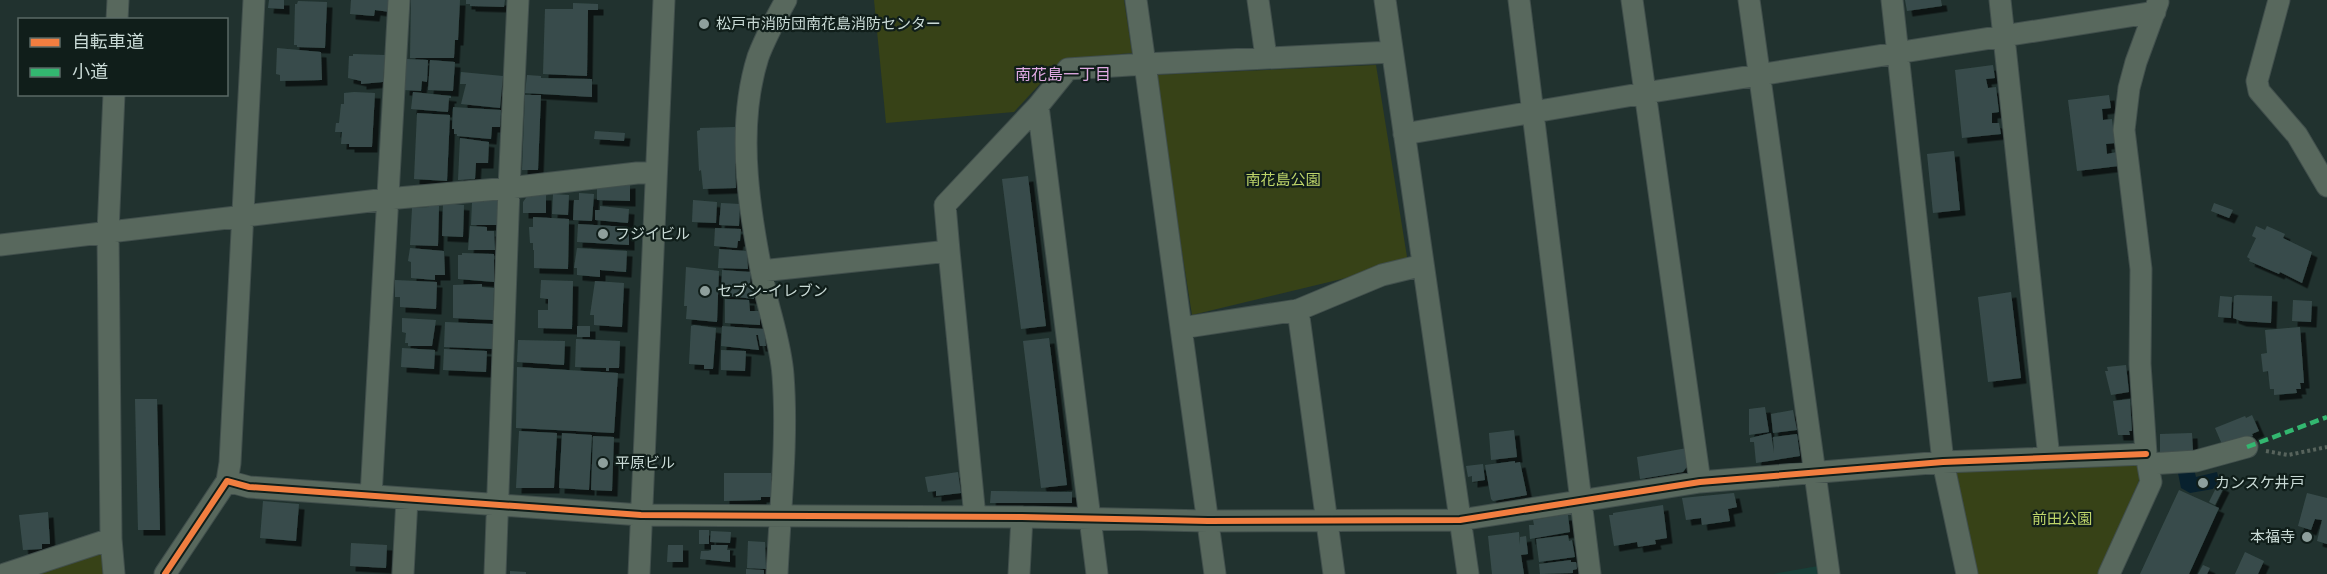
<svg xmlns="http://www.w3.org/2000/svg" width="2327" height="574" viewBox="0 0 2327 574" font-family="Quicksand,'Noto Sans JP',sans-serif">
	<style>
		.built { fill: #183f38 }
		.green { fill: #374217 }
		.water { fill: #08212e }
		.building { fill: #384c4b; filter: url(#shadow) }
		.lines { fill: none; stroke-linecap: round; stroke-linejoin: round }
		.minor-casing { stroke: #414f4c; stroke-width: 23 }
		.path { stroke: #57635c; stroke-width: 4; stroke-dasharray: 3 3; stroke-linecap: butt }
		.minor { stroke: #58685d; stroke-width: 21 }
		.quiet { stroke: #33b770; stroke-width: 4.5; stroke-dasharray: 9 4.5; stroke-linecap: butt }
		.cycleway-casing { stroke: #101e1a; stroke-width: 10 }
		.cycleway { stroke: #f27e40; stroke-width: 6 }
		.poi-dot { fill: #8e9f9c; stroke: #101e1a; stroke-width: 2 }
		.labels { text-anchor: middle; stroke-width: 4.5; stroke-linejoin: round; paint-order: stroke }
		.poi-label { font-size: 15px; fill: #c9dad6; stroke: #101e1a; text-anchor: start }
		.park-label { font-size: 15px; fill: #bed569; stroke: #101e1a }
		.neighbourhood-label { font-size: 16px; fill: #e1aae3; stroke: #101e1a }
	</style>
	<defs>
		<filter id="shadow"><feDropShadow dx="5.5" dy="5.5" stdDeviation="0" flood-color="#0009"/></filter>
	</defs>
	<rect width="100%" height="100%" fill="#21322f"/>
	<path class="built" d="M1818 566 1819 574H1773Z"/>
	<path class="green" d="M874 0H1124L1132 53 1063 59 1014 112 886 123Z
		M1376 65 1408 263 1192 315 1154 75Z
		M2138 462 2142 474 2098 574H1977L1956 470Z
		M97 549 106 560 107 574H27Z"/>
	<path class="water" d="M2194 469 2196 477 2217 472 2219 480 2213 489 2190 493 2181 488 2178 473Z"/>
	<path class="building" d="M269 0H284V9L268 8Z
		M351 0H391L390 12 375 10 374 16 350 14Z
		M411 0H460L458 40H455L454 58H410Z
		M466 0H505L504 7 470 6V4H466Z
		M1905 0H1941L1942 6 1907 11Z
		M298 1 327 2 325 48 297 47V45H294L295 4H297Z
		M573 3 598 4V10H588L587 76 543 74 545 9H573Z
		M277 48 321 52 322 80 280 81V75L276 74Z
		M353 54 385 55 383 82 361 84V81L348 78 349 56H353Z
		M406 59 428 60 427 82 422 81 421 91 404 90Z
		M430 60 455 62 453 91 428 90Z
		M1993 65 1995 78 1986 79 1988 88 1996 87 1999 112 1992 113V123H1999L2001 134 1962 138 1955 70Z
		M461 72 503 76 500 108 461 104 466 84H460Z
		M527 75 541 76V78L592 79V97L525 93Z
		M354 92 375 93 372 147H349V144H341L342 132H335L336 123H339L341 104H344V93Z
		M413 92 451 96V98H449L448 112 411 109Z
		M525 95H541L538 170H522Z
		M2109 95 2111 108 2102 109 2103 120 2112 119 2115 143 2106 144 2107 154 2117 152 2119 166 2077 171 2068 100Z
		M453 107 501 110 500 127H492L491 139 457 136V134H454V129H452Z
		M417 113 450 115 447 181 414 179Z
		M735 127 736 153 738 152V164L735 163 736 188 703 189 701 170 699 171 697 131 700 130V128Z
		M595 131 625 133 624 141 594 139Z
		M460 138 489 142 488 163H476L475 179 458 180Z
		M1954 151 1960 210 1933 213 1927 154Z
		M1028 176 1046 326 1021 329 1002 179Z
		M630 183V201L597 200V186Z
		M579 193 594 194 592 221 573 220 574 200H579Z
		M553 194 569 195 568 215 552 214Z
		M528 195H546V213H523V202Z
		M484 200H498L497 225H471L472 202H484Z
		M693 200 717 202 716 223 692 222Z
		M443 203 464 205 463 237 442 236Z
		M721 203 740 204 739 226 719 225Z
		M2214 203 2233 210 2229 218 2211 211Z
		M428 205 439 206 438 246 410 245 412 208 429 207Z
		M600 206 629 209 628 223 595 220V210H600Z
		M533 217 569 219 568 269 534 268V250H533V243H530L529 227H533Z
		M578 224 629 227V245L577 242Z
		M470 226 487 227V231H494L495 250H468Z
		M2256 226 2265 230 2267 226 2285 234 2283 238 2312 252 2302 283 2280 272 2279 274 2249 261 2250 259 2247 257 2256 238 2252 236Z
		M715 228 741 229 740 241H738L737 248 714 246Z
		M410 248 444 251 445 275H435V280L411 278V262L408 261Z
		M577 248 627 251 626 272 600 270V277L577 275V268H574Z
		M719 249 747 251 748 269 718 268Z
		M462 253 494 254V282L458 279V255H462Z
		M686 267 719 271 717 322 686 319 687 306H684Z
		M722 270 751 272 750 285H755L754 299 721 295Z
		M395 280 437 282 436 309 400 307V297H395Z
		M541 280 573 281 572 329 538 328V310H548V299L540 298Z
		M595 281 624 283 622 327 594 325V315H590Z
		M482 284V287L494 288 493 320 453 318V285Z
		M2011 292 2021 378 1988 382 1978 297Z
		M2237 295 2272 296 2271 323 2241 321 2233 318 2234 296Z
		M2220 296 2232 297 2231 318 2218 317Z
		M725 299 749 300 750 311H760V325L725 323Z
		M2293 300 2312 301 2311 322 2292 321Z
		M402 318 436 320 432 346H408V343H405L406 333 402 332Z
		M445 322 493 324V349L444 347Z
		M694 325 716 328 713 369H704V365L689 364 691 326Z
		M577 326H590V337H577Z
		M722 326 764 329 766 346H760L758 335H756L759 350 721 346Z
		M2300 327 2304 383H2300L2301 389H2296L2297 393 2274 395V389H2270L2268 371 2263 372 2261 354 2267 353 2265 330Z
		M1049 338 1067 485 1041 488 1023 341Z
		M576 339 620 341 619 368H609V371H606V368L575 367Z
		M518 340 565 341 564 365 517 362Z
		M402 348 435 350 434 369 401 367Z
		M444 349 487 351 486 372 443 370Z
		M721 350 746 351 745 371 721 370Z
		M2126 365 2129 392 2111 395 2105 371H2108L2107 367Z
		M517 367 618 373 614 433 516 428Z
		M135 399H157L160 530H138Z
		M2130 399 2132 431H2129L2130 435H2118L2113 401Z
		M1765 407 1769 432 1749 435V409Z
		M1793 410 1797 430 1773 433 1771 414Z
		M2252 415 2259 431 2252 434 2253 436 2224 449 2215 428 2245 416 2246 418Z
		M1514 430 1517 457 1491 460 1489 433Z
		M519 431 557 433 554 488H516Z
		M562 433 592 435 589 490 559 488Z
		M1771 433 1774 453 1773 437 1797 434 1800 456 1756 463 1754 442H1750V438Z
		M2192 433 2193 451 2160 453V434Z
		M593 436 614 437 612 491 591 490Z
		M1687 448 1689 464 1683 472 1640 479 1637 457Z
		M1515 461V463L1520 462 1527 495 1493 501 1491 499 1485 465Z
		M1483 464 1485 480 1472 482V476L1468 477 1466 466Z
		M958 472 961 493 936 496V491L928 492 925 477Z
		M724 473H771V497H761V500L724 501Z
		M2218 484 2224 487 2215 505 2209 502Z
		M2179 490 2219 508 2189 574H2140Z
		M991 491 1072 492V503H990Z
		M1734 493 1737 507 1728 509 1730 521 1702 525 1701 518 1686 520 1682 498Z
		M2307 493 2327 498V544L2317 541 2322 520 2315 519 2311 530 2298 526Z
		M263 501 299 504 296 541 260 538Z
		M1663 505 1667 538 1655 540 1656 544 1638 547 1637 542 1614 546 1609 515H1613V513Z
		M48 512 50 544H42V549L23 550 19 515Z
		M1562 515H1568L1570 532 1530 539 1529 525H1534L1533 520Z
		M699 530H709V544H699Z
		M711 531 731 532 730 543 710 542Z
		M1519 532 1520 545V537L1526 536 1528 554 1521 555 1524 574H1492L1488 536Z
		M1568 535 1569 541 1572 540 1575 557 1539 562 1536 539Z
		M748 541 765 542 766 569 747 568Z
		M351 543 387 545 386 568 350 566Z
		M668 545H683V562H667Z
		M711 545H728L727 550H730V562L700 559 701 551H708L711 550Z
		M2245 552 2264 561 2258 574H2235Z
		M1571 560V562H1576L1577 569 1573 570V573L1540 574 1539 564Z
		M2203 565 2210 568 2207 574H2198Z
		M746 569 764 570V574H746Z
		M510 571 526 572V574H510Z"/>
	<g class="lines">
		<g class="minor-casing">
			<path id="minor" d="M518 0 509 188 637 173H656
				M1258 0 1266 57
				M1385 0 1468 574
				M1519 0 1590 574
				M1632 0 1700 482
				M1749 0 1829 574
				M1892 0 1943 462 1967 574
				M2000 0 2049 458
				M2279 0 2257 81 2259 91 2297 135 2327 186
				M117 20 118 0
				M1392 52 1145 64 1181 328 1298 310 1382 275 1423 265
				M114 94 108 232 111 539 114 574
				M1038 106 1097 574
				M1404 134 1645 93 2155 12
				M0 245 387 199 509 188 495 574
				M949 251 975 517
				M761 271 949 251 945 205 1038 106 1068 69 1145 64 1136 0
				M1298 310 1334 574
				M1181 328 1215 574
				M2149 464 2196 461 2247 447
				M227 481 230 463 254 0
				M371 496 399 0
				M5 574 111 539
				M165 574 227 481 249 487 641 515 1022 517 1208 521 1460 520 1700 482 1943 462 2146 454
				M403 574 407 499
				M639 574 664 0
				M777 574C780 508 788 440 783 375 781 347 772 321 766 295 751 219 734 133 758 57 765 38 776 18 786 0
				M1019 574 1022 517
				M2109 574 2151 482 2146 454 2140 364 2141 269 2124 130 2129 88 2136 62 2158 2"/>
		</g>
		<path class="path" d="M2266 451 2288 455 2327 447"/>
		<use href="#minor" class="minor"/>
		<path class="quiet" d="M2247 447 2327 417"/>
		<g class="cycleway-casing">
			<path id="cycleway" d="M165 574 227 481 249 487 641 515 1022 517 1208 521 1460 520 1700 482 1943 462 2146 454"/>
		</g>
		<use href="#cycleway" class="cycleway"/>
	</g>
	<g class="poi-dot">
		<circle cx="704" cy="24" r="6"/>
		<circle cx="603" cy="234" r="6"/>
		<circle cx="705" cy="291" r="6"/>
		<circle cx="603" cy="463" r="6"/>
		<circle cx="2203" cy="483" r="6"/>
		<circle cx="2307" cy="537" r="6"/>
	</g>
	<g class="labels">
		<g class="poi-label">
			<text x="716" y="29">松戸市消防団南花島消防センター</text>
			<text x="615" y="239">フジイビル</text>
			<text x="717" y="296">セブン-イレブン</text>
			<text x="615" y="468">平原ビル</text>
			<text x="2215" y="488">カンスケ井戸</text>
			<text x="2295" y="542" text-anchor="end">本福寺</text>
		</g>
		<g class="park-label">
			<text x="1283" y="185">南花島公園</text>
			<text x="2062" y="524">前田公園</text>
		</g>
		<g class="neighbourhood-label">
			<text x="1063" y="80">南花島一丁目</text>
		</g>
	</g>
	<rect x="18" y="18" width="210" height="78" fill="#101e1a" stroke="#5a6965" stroke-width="1.5"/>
	<rect x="30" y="38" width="30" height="9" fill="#f27e40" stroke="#5a6965" stroke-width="1.5"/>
	<text x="72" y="48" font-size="18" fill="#c9dad6">自転車道</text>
	<rect x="30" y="68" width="30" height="9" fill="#33b770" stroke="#5a6965" stroke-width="1.5"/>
	<text x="72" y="78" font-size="18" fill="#c9dad6">小道</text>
</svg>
